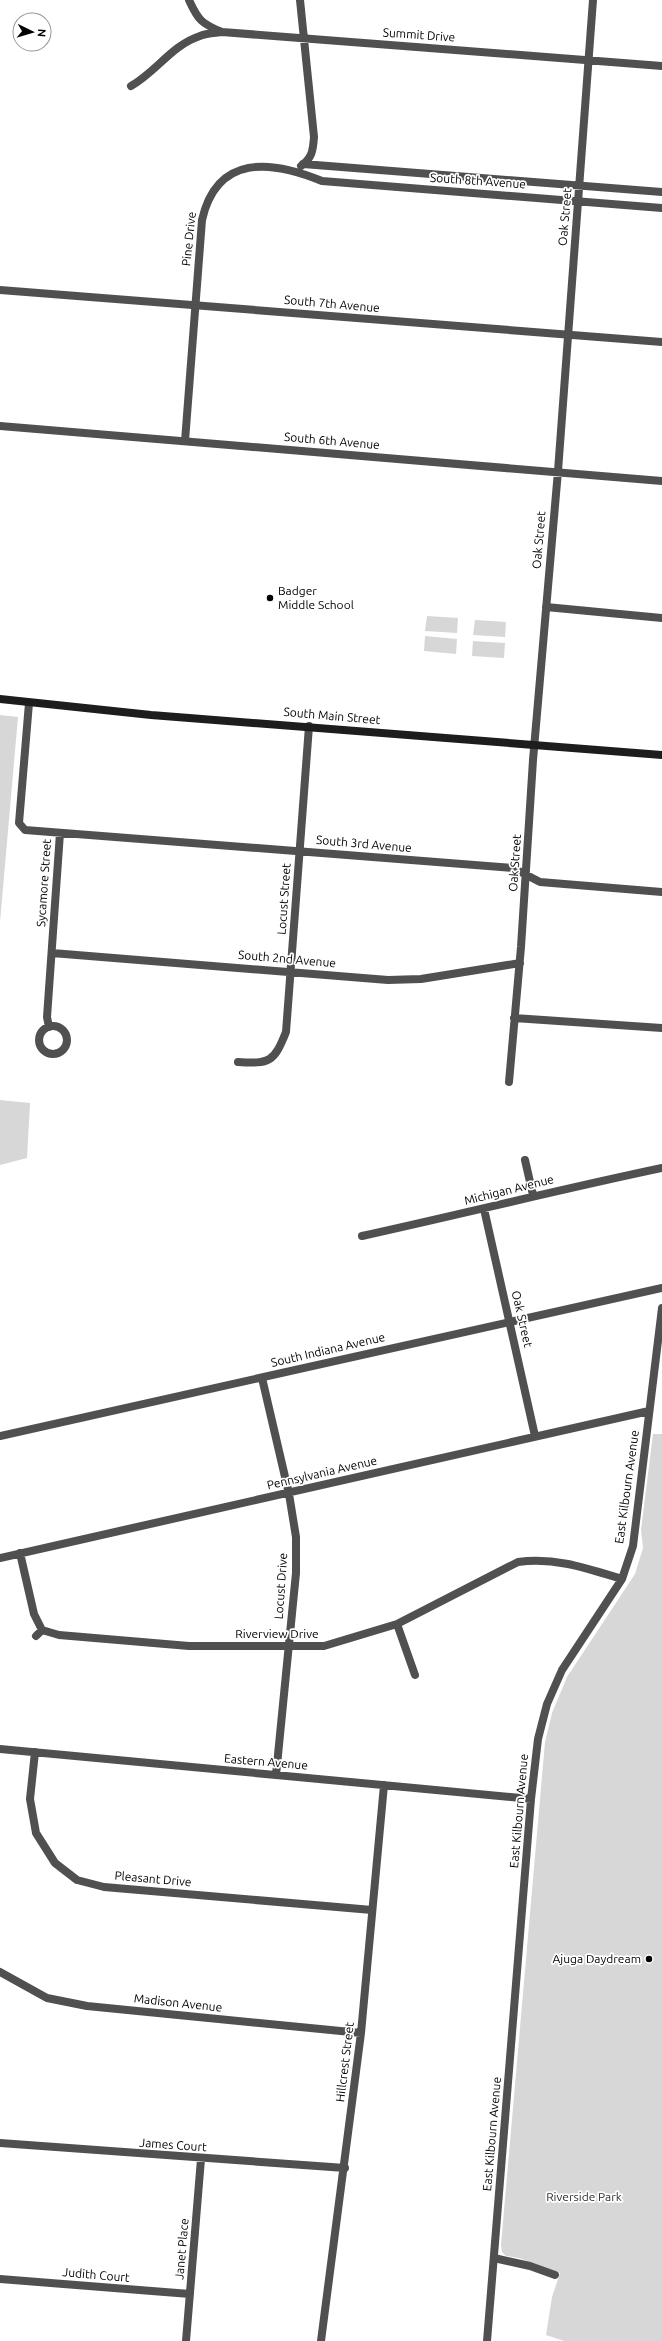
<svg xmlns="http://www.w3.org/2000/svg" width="662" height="2341" viewBox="0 0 662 2341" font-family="Ubuntu,sans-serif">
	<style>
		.green { fill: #d7d7d7 }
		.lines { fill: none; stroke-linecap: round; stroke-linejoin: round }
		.minor { stroke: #505050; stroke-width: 8 }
		.tertiary { stroke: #505050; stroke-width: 8 }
		.secondary { stroke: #1d1d1d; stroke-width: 8 }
		.poi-dot { fill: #000; stroke: #fff; stroke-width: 1.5 }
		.labels { text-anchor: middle; stroke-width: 3.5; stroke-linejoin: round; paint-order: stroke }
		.street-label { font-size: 12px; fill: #000; stroke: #fff }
		.poi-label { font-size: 12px; fill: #000; stroke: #fff; text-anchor: start }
		.park-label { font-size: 12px; fill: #2e2e2e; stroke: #fff }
	</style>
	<rect width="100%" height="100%" fill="#fff"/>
	<path class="green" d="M427 616 458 618 457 633 425 631Z
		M475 620 506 622 505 637 473 635Z
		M425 636 457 639 456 654 424 651Z
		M473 641 505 643 504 658 472 656Z
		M0 715 18 717 0 922Z
		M0 1100 30 1103 27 1158 0 1165Z
		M653 1434H662V2341H564L546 2335 552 2297 560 2273 519 2258 506 2256 502 2252 501 2245 545 1742 552 1713 567 1677 635 1574 643 1548 641 1530Z"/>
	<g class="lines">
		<path class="minor" d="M189 0C198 20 202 24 222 32L662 66
			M300 0 314 137C313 151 312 158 301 166
			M131 86C156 72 172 45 200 36 206 33 215 33 222 32
			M303 164 662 192
			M0 426 662 481
			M185 441 202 220C217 154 271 160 322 181L662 208
			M546 607 662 618
			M29 703 19 823 25 830 513 868 540 882 662 892
			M52 953 388 980 421 979 520 963
			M514 1018 662 1028
			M39 1040a14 14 0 1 1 28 0a14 14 0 1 1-28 0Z
			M49 1027 47 1017 60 833
			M238 1062C270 1064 274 1062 286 1032L309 726
			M509 1082 521 947 533 760 558 471 593 0
			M525 1160 533 1195
			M484 1209 535 1436
			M362 1236C462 1214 562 1189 662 1168
			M262 1378 289 1494 296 1537V1573L276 1775
			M20 1553 34 1614 42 1630 59 1635 189 1646H324L397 1624 518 1562C555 1557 586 1568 622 1579
			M0 1558 649 1411
			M397 1624 415 1675
			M36 1636 42 1630
			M0 1749 531 1799
			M35 1752 30 1799 36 1833 55 1863 77 1880 104 1887 372 1910
			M0 1972 47 1998 87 2006 361 2033
			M0 2143 345 2168
			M494 2258 530 2266 555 2275
			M0 2279 190 2294
			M186 2341 201 2159
			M321 2341 361 2033 384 1785
			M487 2341 531 1799 538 1739 547 1704 562 1670 622 1579 633 1546 662 1308"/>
		<path class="tertiary" d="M0 290 662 342
			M0 1436 662 1288"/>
		<path class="secondary" d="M0 699 151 715 662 755"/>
	</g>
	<g class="poi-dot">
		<circle cx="270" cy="598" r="4"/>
		<circle cx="649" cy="1959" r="4"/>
	</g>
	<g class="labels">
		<g class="street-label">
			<text transform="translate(419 35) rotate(4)" y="4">Summit Drive</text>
			<text transform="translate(478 181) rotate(4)" y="4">South 8th Avenue</text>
			<text transform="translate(565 217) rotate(-85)" y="4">Oak Street</text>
			<text transform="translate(189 239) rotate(-84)" y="4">Pine Drive</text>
			<text transform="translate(332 304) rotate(5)" y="4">South 7th Avenue</text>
			<text transform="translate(332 441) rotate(5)" y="4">South 6th Avenue</text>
			<text transform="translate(539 540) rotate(-85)" y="4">Oak Street</text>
			<text transform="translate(332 716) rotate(5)" y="4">South Main Street</text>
			<text transform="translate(364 844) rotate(5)" y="4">South 3rd Avenue</text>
			<text transform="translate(515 863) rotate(-86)" y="4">Oak Street</text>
			<text transform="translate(44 883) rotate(-86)" y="4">Sycamore Street</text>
			<text transform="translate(284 899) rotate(-86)" y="4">Locust Street</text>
			<text transform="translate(287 959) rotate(5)" y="4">South 2nd Avenue</text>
			<text transform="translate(509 1190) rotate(-14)" y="4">Michigan Avenue</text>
			<text transform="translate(522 1319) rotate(77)" y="4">Oak Street</text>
			<text transform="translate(328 1350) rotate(-13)" y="4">South Indiana Avenue</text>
			<text transform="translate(322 1473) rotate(-13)" y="4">Pennsylvania Avenue</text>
			<text transform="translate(627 1487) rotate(-82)" y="4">East Kilbourn Avenue</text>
			<text transform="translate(281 1586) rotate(-86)" y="4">Locust Drive</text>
			<text x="277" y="1638">Riverview Drive</text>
			<text transform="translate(266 1762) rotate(5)" y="4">Eastern Avenue</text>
			<text transform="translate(519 1811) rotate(-85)" y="4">East Kilbourn Avenue</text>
			<text transform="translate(153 1879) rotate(5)" y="4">Pleasant Drive</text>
			<text transform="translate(178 2003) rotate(6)" y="4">Madison Avenue</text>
			<text transform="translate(345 2062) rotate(-83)" y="4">Hillcrest Street</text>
			<text transform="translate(492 2134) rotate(-85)" y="4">East Kilbourn Avenue</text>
			<text transform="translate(173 2145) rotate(4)" y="4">James Court</text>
			<text transform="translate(182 2249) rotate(-85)" y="4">Janet Place</text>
			<text transform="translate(96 2275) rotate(5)" y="4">Judith Court</text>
		</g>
		<g class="poi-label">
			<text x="278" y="595">Badger<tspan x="278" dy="14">Middle School</tspan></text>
			<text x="641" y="1963" text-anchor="end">Ajuga Daydream</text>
		</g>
		<g class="park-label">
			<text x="584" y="2201">Riverside Park</text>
		</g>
	</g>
	<g transform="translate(32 32) rotate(95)"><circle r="19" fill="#ffffff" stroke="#999999"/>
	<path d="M0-3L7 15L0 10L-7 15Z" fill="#000000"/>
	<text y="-6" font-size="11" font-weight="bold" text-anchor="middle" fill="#000000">N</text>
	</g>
</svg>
